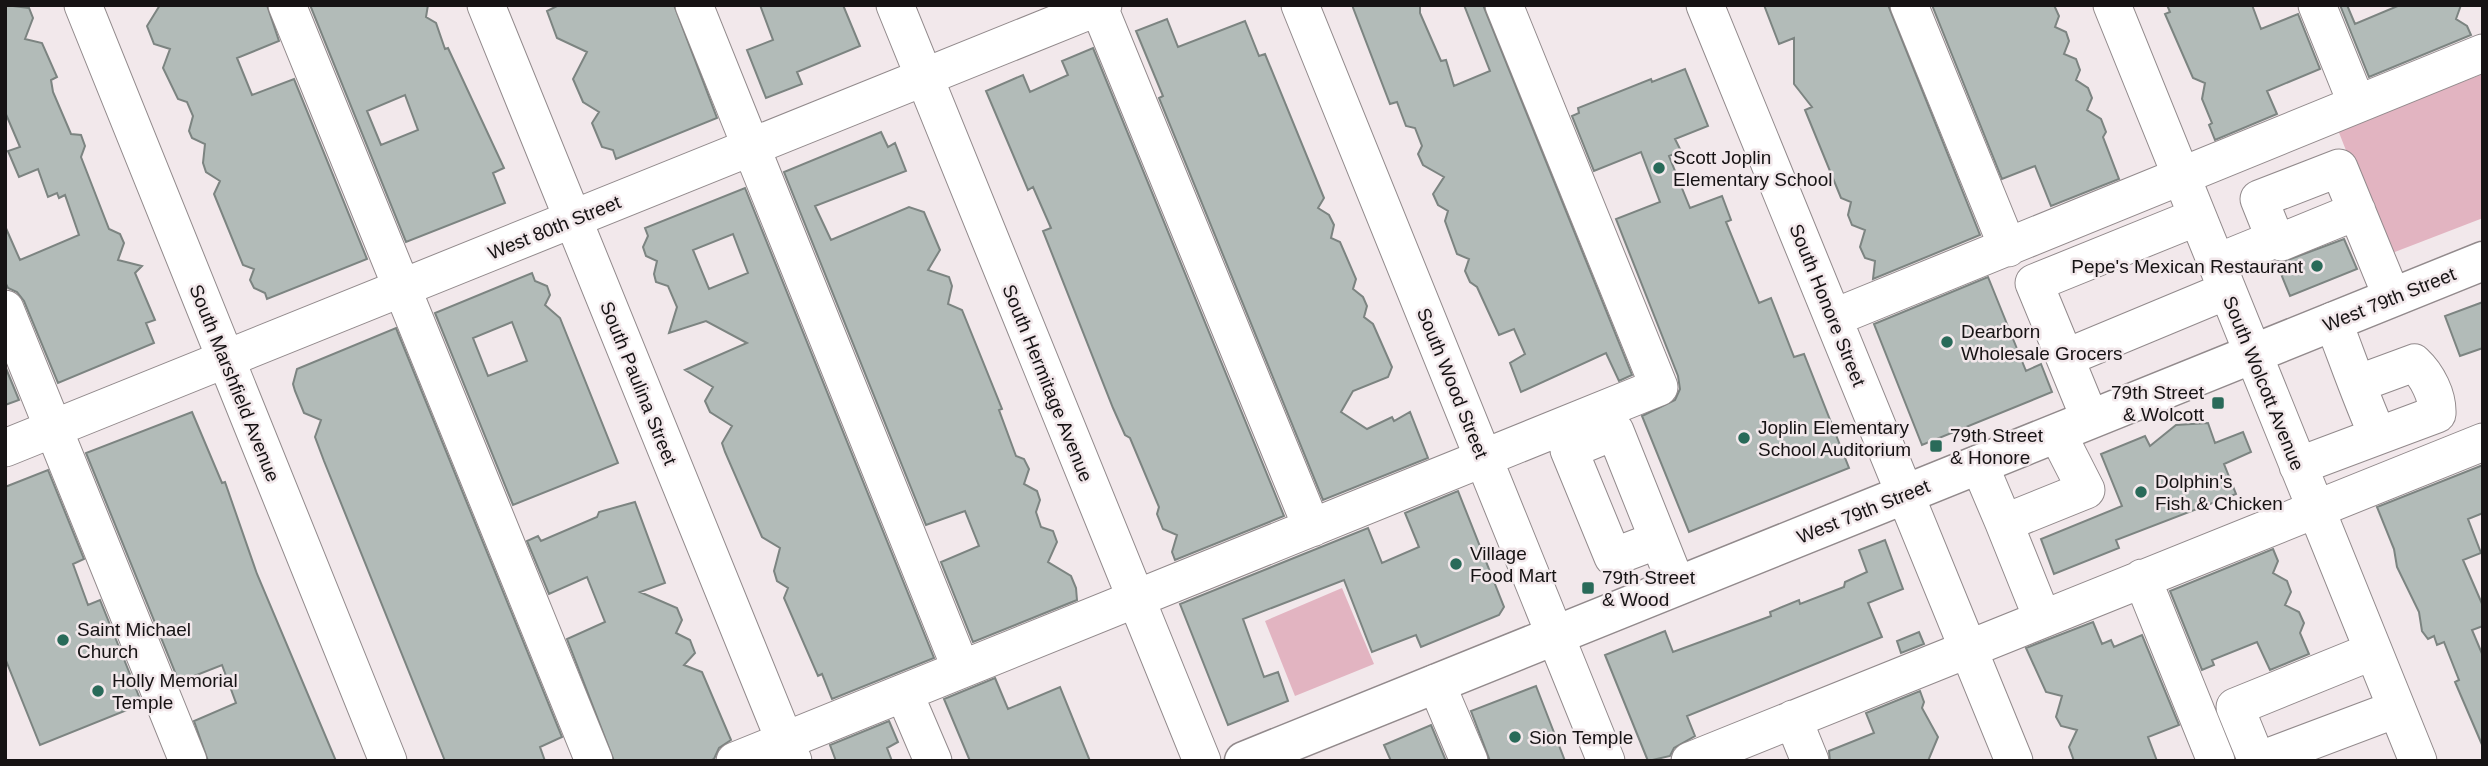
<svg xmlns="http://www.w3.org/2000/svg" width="2488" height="766" viewBox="0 0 2488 766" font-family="Helvetica,sans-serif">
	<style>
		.green { fill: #e2b4c1 }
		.building { fill: #b2bbb8; stroke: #7c8481; stroke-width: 2; fill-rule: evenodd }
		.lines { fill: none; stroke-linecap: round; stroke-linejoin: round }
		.minor-casing { stroke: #928a8c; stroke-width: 39 }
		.major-casing { stroke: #928a8c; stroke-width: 41 }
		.minor { stroke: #fff; stroke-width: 37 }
		.major { stroke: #fff; stroke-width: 38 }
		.poi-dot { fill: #296a59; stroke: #f2e8eb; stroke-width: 2.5 }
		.labels { text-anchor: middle; stroke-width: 5; stroke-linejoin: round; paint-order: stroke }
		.poi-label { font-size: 19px; fill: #161314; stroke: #f2e8eb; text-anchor: start }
		.street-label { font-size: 19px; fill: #161314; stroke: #f2e8eb }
	</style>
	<rect width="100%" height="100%" fill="#f2e8eb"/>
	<path class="green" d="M2483 74V218L2387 255 2338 130Z
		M1342 588 1374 664 1295 696 1265 621Z"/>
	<path class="building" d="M5 5 29 8 33 18 25 39 42 43 57 77 51 80 53 92 71 134 81 135 85 146 81 157 109 229 120 234 124 243 118 260 142 266 135 273 155 320 146 323 154 343 58 383 24 301 17 292 8 288 5 282V226L20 260 79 235 65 195 59 198 57 193 48 197 38 169 19 177 8 151 20 147 5 112Z
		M160 5H267L279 41 237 58 252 95 294 79 367 259 267 299 265 293 254 288 250 280 254 269 243 265 214 194 220 181 206 172 203 163 205 144 192 138 189 131 193 116 187 102 178 99 163 68 170 49 154 44 147 26Z
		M310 5H428L426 17 436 23 445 49 448 48 504 168 493 173 505 203 406 242ZM405 95 418 130 381 145 367 111Z
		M559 5H674L717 118 616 159 613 150 602 147 592 123 599 112 583 102 573 79 587 52 557 38 547 11Z
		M760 5H843L860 46 797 72 802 84 766 98 747 50 773 40Z
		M1352 5H1420V13L1441 61 1446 60 1454 86 1490 71 1464 5H1483L1632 375 1619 381 1606 353 1521 392 1510 363 1525 354 1514 329 1499 335 1477 287 1470 282 1465 271 1469 259 1457 254 1445 221 1448 211 1438 205 1433 194 1444 177 1423 165 1418 154 1422 146 1415 128 1406 126 1397 102 1390 104Z
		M1764 5H1888L1980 235 1873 279 1875 261 1865 258 1860 247 1865 230 1852 225 1848 215 1851 202 1841 198 1805 110 1812 107 1794 84V38L1779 44Z
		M1932 5H2054L2059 16 2055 27 2066 32 2069 41 2064 54 2076 59 2080 70 2076 80 2088 88 2092 98 2087 110 2101 119 2106 132 2103 137 2119 179 2051 206 2035 166 2002 179Z
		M2167 5H2252L2261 29 2298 14 2320 69 2267 91 2277 114 2215 140 2209 125 2212 123 2202 99 2205 83 2193 78 2165 14 2170 12Z
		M2340 5H2347L2355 24 2400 5H2461L2456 19 2467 26 2471 35 2369 77Z
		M1167 19 1178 47 1245 21 1259 56 1265 54 1324 198 1318 208 1329 215 1334 225 1331 238 1340 242 1356 279 1353 289 1363 297 1367 306 1364 317 1373 324 1392 367 1388 377 1353 391 1341 412 1367 429 1392 417 1394 421 1410 412 1428 458 1323 500 1159 98 1163 96 1136 31Z
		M1093 48 1284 516 1175 560 1172 552 1177 535 1163 529 1157 514 1159 507 1130 438 1125 435 1113 408 1043 231 1051 228 1033 187 1028 190 986 91 1023 75 1030 92 1068 75 1062 61Z
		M1685 69 1708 126 1675 139 1681 151 1669 156 1690 208 1722 196 1731 220 1726 222 1759 303 1771 298 1794 357 1804 354 1849 468 1689 532 1642 416 1675 400 1680 389 1678 376 1616 219 1660 202 1641 152 1594 171 1572 116 1579 113 1578 108 1651 79 1652 82Z
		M881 132 888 147 895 143 906 171 815 206 831 240 909 207 924 212 940 250 928 270 949 277 952 286 948 304 962 310 1002 409 999 410 1016 456 1024 459 1029 469 1024 484 1037 491 1040 500 1036 512 1041 527 1053 531 1057 542 1048 562 1071 576 1076 588 1077 600 973 642 941 562 979 546 965 511 926 525 784 172Z
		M745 188 934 658 832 699 822 674 818 676 784 598 788 588 777 581 774 571 780 548 762 537 725 452 722 443 732 426 710 412 705 401 713 387 685 370 747 343 706 321 669 333 677 307 668 286 656 282 654 274 657 261 646 256 643 247 648 236 645 228ZM733 234 748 273 709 289 693 250Z
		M2344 239 2357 269 2290 296 2277 264Z
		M532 273 535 281 547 286 550 295 545 305 560 318 618 463 513 505 435 313ZM512 322 527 361 488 376 473 338Z
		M1988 277 2026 371 2041 364 2052 392 1922 445 1874 324Z
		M2483 302V348L2460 356 2445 316Z
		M396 328 562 737 540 747 545 761H445L324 461 315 437 321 420 304 413 295 391 293 384 297 369Z
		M5 366 19 400 5 405Z
		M192 412 222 483 225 482 257 574 336 761H208L194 721 236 703 222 665 179 682 86 453Z
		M2208 423 2215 443 2243 432 2251 452 2224 464 2236 494 2116 540 2119 548 2054 574 2041 539 2122 506 2101 454 2145 436 2150 446 2176 425Z
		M2483 465V513L2468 519 2481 553 2463 560 2483 606V626L2472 630 2483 656V747L2455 682 2459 680 2444 642 2437 645 2434 636 2428 639 2422 631 2419 612 2397 567 2394 549 2377 507Z
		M48 470 84 559 73 564 88 605 100 600 142 704 40 745 5 658V487Z
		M1458 491 1504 607 1499 615 1421 647 1416 635 1372 652 1344 580 1243 619 1264 677 1278 672 1288 701 1228 725 1180 604 1368 528 1382 563 1419 547 1405 513Z
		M635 502 665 583 640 592 677 608 682 620 676 633 690 640 695 653 684 665 702 672 731 740 719 748 714 759 710 761H614L567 639 605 622 587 577 549 594 527 541 538 536 541 541 597 517 599 512Z
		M1885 540 1903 589 1868 603 1882 637 1687 716 1695 736 1674 748 1670 756 1648 761 1605 655 1665 631 1673 652 1771 616 1770 612 1799 600 1800 604 1844 587 1845 582 1867 572 1859 550Z
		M2273 549 2278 561 2273 573 2287 581 2291 592 2285 605 2299 612 2304 623 2300 633 2309 654 2270 670 2257 642 2212 660 2214 665 2202 670 2170 591Z
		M2093 622 2102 644 2111 640 2114 647 2142 635 2179 725 2148 737 2157 761H2074L2069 747 2077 730 2061 726 2056 717 2062 696 2046 692 2026 648Z
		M1919 632 1924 644 1901 653 1897 641Z
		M995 678 1008 709 1060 687 1090 761H970L944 699Z
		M1536 686 1565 761H1490L1471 711Z
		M1920 691 1924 702 1922 708 1938 737 1928 761H1830L1829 751 1874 733 1866 713Z
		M889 721 898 742 887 748 892 761H836L830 745Z
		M1431 725 1446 761H1391L1384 745Z"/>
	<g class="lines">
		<g class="minor-casing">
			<path id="minor" d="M83 5 388 761
				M287 5 594 761
				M486 5 793 761
				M694 5 961 669
				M895 5 1202 761
				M1098 5 1312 528
				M1300 5 1606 761
				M1705 5 2014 761
				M1909 5 2008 248
				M2112 5 2418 761
				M2317 5 2357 104
				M2197 217 2034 283 2065 358 2226 291
				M2275 239 2281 242 2357 211
				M2216 263 2275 239 2259 199 2339 168 2392 297
				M5 309 188 761
				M1833 318 2483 53
				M2333 321C2348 360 2361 398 2378 436L2437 414C2438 396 2427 375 2414 363L2357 384
				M2065 358 2090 419
				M5 448 1103 5
				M1979 464 2004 523 2086 490 2057 433
				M2298 466 2378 436
				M2004 523 2037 605
				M1658 540 1613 557 1569 450 1615 431 1677 586
				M2142 578 2216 761
				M1436 683 1469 761
				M904 693 933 761
				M1793 719 1810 761
				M735 761 1659 387 1504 5
				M1690 761 2483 442
				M2257 761 2235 707 2373 651
				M2258 761 2396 709"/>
		</g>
		<g class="major-casing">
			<path id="major" d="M1244 761 2483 261"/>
		</g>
		<use href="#minor" class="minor"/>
		<use href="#major" class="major"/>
	</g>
	<g class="poi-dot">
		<circle cx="1659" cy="168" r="7"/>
		<circle cx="2317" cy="266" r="7"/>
		<circle cx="1947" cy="342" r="7"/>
		<rect x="2211" y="396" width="14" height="14" rx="3.5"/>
		<circle cx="1744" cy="438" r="7"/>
		<rect x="1929" y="439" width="14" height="14" rx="3.5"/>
		<circle cx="2141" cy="492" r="7"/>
		<circle cx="1456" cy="564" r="7"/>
		<rect x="1581" y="581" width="14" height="14" rx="3.5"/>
		<circle cx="63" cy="640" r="7"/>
		<circle cx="98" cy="691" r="7"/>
		<circle cx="1515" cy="737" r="7"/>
	</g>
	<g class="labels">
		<g class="poi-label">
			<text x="1673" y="164">Scott Joplin<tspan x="1673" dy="22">Elementary School</tspan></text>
			<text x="2303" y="273" text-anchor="end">Pepe's Mexican Restaurant</text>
			<text x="1961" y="338">Dearborn<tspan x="1961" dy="22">Wholesale Grocers</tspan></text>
			<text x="2204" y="399" text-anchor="end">79th Street<tspan x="2204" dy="22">&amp; Wolcott</tspan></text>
			<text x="1758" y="434">Joplin Elementary<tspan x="1758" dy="22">School Auditorium</tspan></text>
			<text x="1950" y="442">79th Street<tspan x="1950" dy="22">&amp; Honore</tspan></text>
			<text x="2155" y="488">Dolphin's<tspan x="2155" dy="22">Fish &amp; Chicken</tspan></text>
			<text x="1470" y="560">Village<tspan x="1470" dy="22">Food Mart</tspan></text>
			<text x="1602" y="584">79th Street<tspan x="1602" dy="22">&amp; Wood</tspan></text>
			<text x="77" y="636">Saint Michael<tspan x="77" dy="22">Church</tspan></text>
			<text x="112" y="687">Holly Memorial<tspan x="112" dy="22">Temple</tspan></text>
			<text x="1529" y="744">Sion Temple</text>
		</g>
		<g class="street-label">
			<text transform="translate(554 227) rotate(-22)" y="7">West 80th Street</text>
			<text transform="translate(2389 299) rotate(-22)" y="7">West 79th Street</text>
			<text transform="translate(1828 305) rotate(68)" y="7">South Honore Street</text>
			<text transform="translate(235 383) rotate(68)" y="7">South Marshfield Avenue</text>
			<text transform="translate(639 383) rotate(68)" y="7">South Paulina Street</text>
			<text transform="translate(1048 383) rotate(68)" y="7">South Hermitage Avenue</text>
			<text transform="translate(1453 383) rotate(68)" y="7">South Wood Street</text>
			<text transform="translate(2264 383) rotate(68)" y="7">South Wolcott Avenue</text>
			<text transform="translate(1863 511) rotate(-22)" y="7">West 79th Street</text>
		</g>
	</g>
	<rect width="2488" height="766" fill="none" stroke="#161314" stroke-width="14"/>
</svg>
